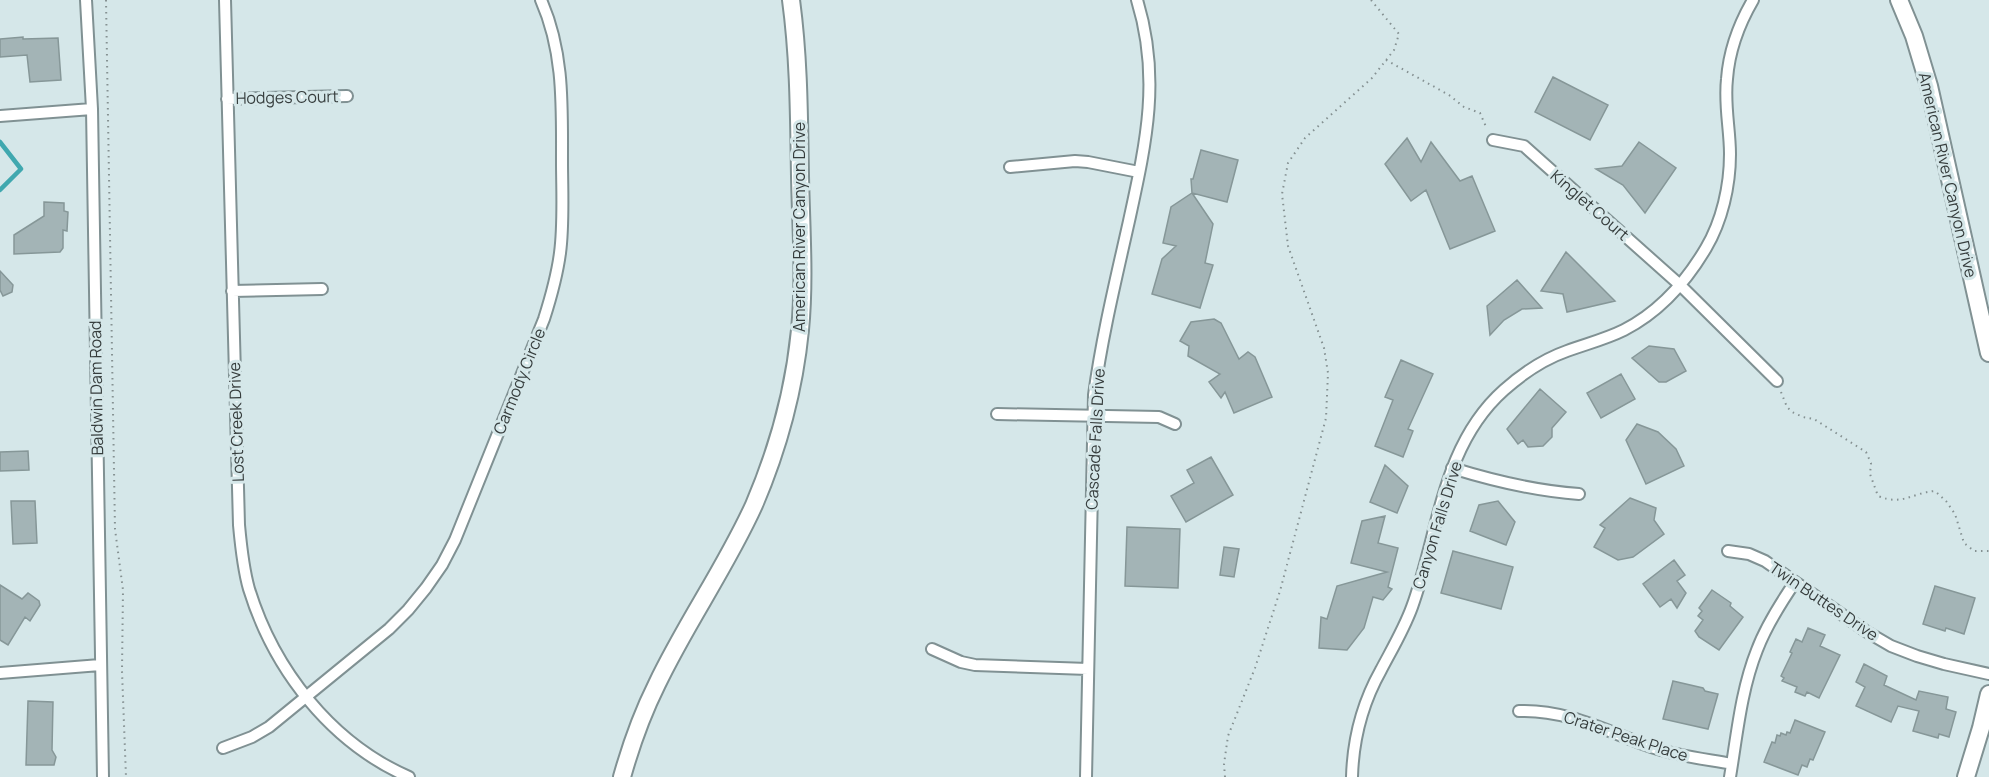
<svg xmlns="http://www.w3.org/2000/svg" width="1989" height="777" viewBox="0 0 1989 777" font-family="Manrope,sans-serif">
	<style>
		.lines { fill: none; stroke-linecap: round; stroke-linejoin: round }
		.stream { stroke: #40a8af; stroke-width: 4.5 }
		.building { fill: #a3b4b6; stroke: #869798; stroke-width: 1.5 }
		.street-casing { stroke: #809193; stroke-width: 14 }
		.secondary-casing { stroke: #809193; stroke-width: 20 }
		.path { stroke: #859192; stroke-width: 2; stroke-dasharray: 1.5 4.5; stroke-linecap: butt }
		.street { stroke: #fff; stroke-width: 10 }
		.secondary { stroke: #fff; stroke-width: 16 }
		.labels { text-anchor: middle; stroke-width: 6; stroke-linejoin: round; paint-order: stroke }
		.street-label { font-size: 16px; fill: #363d3d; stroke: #d5e7e9 }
	</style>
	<rect width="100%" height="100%" fill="#d5e7e9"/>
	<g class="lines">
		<path class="stream" d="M0 142 21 169 0 190"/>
	</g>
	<path class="building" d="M23 37V39L58 38 61 80 30 82 27 55 0 57V39Z
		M1553 77 1608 105 1590 140 1535 112Z
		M1407 138 1421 162 1431 142 1460 181 1472 176 1495 231 1450 249 1426 190 1411 201 1385 164Z
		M1639 142 1676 168 1645 213 1623 185 1596 169 1622 166Z
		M1201 150 1238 160 1227 202 1192 193 1191 179H1193Z
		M1192 193 1213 224 1205 263 1213 265 1200 308 1152 294 1162 259 1176 246 1163 243 1171 207Z
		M44 202 64 203V211L68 212 67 231 63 230V248L60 252 14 254V235L44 216Z
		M1566 252 1615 301 1567 312 1563 294 1541 291Z
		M0 271 13 285 12 292 3 296 0 290Z
		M1517 280 1542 308 1522 309 1504 320 1490 335 1487 306Z
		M1214 319 1221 323 1239 359 1248 352 1255 357 1272 397 1234 413 1225 392 1221 398 1209 382 1220 374 1188 356 1189 346 1180 341 1191 322Z
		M1649 346 1674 349 1686 371 1666 382H1659L1632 358Z
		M1401 360 1433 374 1408 429 1413 431 1403 457 1375 446 1393 400 1385 397Z
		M1621 374 1635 399 1601 418 1587 393Z
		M1540 389 1566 412 1552 428V437L1543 446 1528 447 1523 440 1518 444 1507 429Z
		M1637 424 1658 432 1676 449 1684 466 1646 484 1626 440Z
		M28 451 29 470 0 471V452Z
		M1211 457 1233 495 1186 522 1171 496 1194 483 1187 470Z
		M1385 465 1408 486 1397 513 1370 502Z
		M1630 498 1656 508 1654 520 1664 534 1633 557 1618 560 1594 547 1605 528 1600 525Z
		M11 501H35L37 543 13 544Z
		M1498 501 1515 522 1506 545 1470 531 1479 505Z
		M1385 516 1378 543 1398 548 1388 587 1392 589 1383 600 1373 597 1364 628 1347 650 1319 648 1321 617 1327 619 1337 586 1387 572 1351 563 1362 521Z
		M1127 527 1180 529 1178 588 1125 586Z
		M1224 547 1239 549 1234 577 1220 575Z
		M1453 551 1513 567 1501 609 1441 593Z
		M1674 560 1685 575 1677 581 1686 593 1677 608 1671 599 1660 607 1643 584Z
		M0 585 22 599 28 593 39 601 40 605 30 621 25 617 8 645 0 640Z
		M1935 586 1975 598 1964 634 1946 628 1945 631 1923 624Z
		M1712 590 1731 603 1730 606 1743 617 1719 650 1699 637 1695 631 1703 620 1698 616 1702 611 1699 608Z
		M1808 628 1825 635 1820 646 1840 655 1819 698 1807 692 1805 696 1795 692 1797 687 1782 681 1784 678 1781 676 1792 653 1790 652 1796 639 1802 642Z
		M1864 664 1887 676 1884 685 1916 700 1919 691 1948 697 1946 709 1956 712 1949 737 1939 734 1938 738 1913 731 1919 711 1898 706 1891 722 1856 706 1865 687 1856 682Z
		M1673 681 1703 688 1705 691 1718 694 1708 729 1663 719Z
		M28 701 53 702 52 750 56 757 54 765H26Z
		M1795 720 1825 732 1813 760 1810 759 1807 767 1802 765 1798 775 1764 762 1772 742 1775 743 1777 735 1780 736 1781 733 1786 735 1787 732 1790 733Z"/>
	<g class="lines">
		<g class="street-casing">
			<path id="street" d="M86 0 92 109 103 777
				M225 0 239 525C241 547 243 568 249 589 274 670 331 743 409 777
				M227 99 347 96
				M0 116 92 109
				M1493 140 1524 146 1680 285 1777 381
				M1010 167 1075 161 1088 162 1139 172
				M232 291 322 289
				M997 414 1159 417 1175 424
				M1452 468C1494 481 1535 491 1579 494
				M1728 551 1749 554 1765 561 1867 632 1891 646 1917 656 1944 664 1989 674
				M932 649 961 662 975 665 1088 669
				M0 673 100 665
				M1519 711C1567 709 1608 732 1651 747 1677 756 1705 759 1732 764
				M223 748 252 737 269 727 389 629 408 610 426 588 442 565 455 540 544 319C551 297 557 276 560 253 564 223 562 191 562 161 562 105 564 52 541 0
				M1086 777 1094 395C1102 336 1116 279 1129 221 1146 143 1161 78 1137 0
				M1352 777C1353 740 1363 702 1381 670 1392 649 1404 629 1412 607 1439 533 1441 446 1504 390 1522 374 1544 359 1567 351 1586 344 1606 339 1624 330 1659 312 1686 282 1706 248 1722 221 1730 186 1730 154 1730 129 1724 105 1727 79 1729 52 1739 24 1753 0
				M1730 777C1737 735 1741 690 1757 650 1766 626 1780 604 1795 582"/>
		</g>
		<g class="secondary-casing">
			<path id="secondary" d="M1899 0 1914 36 1929 86 1989 353
				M622 777C631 745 642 714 657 684 686 623 726 567 754 505 778 449 794 391 800 330 805 279 801 227 800 176 799 117 799 59 791 0
				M1966 777 1981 728 1989 694"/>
		</g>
		<path class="path" d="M106 0 115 529 123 590 122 671 126 777
			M1386 60 1449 95 1464 107 1480 113 1487 129
			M1781 392 1787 407 1792 412 1803 417 1814 419 1866 452 1871 463 1870 474 1878 496C1903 506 1911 493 1935 491L1946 501 1955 514 1964 543 1974 551H1989
			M1225 777 1224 764 1228 736 1255 668 1280 591 1326 418 1328 373 1324 348 1288 246 1282 194 1288 163 1305 138 1372 78 1394 50 1399 34 1371 0"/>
		<use href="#street" class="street"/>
		<use href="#secondary" class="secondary"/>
	</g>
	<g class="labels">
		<g class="street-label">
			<text transform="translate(287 97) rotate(-1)" y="6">Hodges Court</text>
			<text transform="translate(1948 175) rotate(77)" y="6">American River Canyon Drive</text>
			<text transform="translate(1590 205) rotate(41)" y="6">Kinglet Court</text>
			<text transform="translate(799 227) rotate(-90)" y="6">American River Canyon Drive</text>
			<text transform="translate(519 381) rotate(-68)" y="6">Carmody Circle</text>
			<text transform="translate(96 388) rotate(-91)" y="6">Baldwin Dam Road</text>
			<text transform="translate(236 422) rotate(-92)" y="6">Lost Creek Drive</text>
			<text transform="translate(1095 439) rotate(-87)" y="6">Cascade Falls Drive</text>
			<text transform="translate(1437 525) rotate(-73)" y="6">Canyon Falls Drive</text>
			<text transform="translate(1824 601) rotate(34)" y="6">Twin Buttes Drive</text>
			<text transform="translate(1626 736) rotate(18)" y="6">Crater Peak Place</text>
		</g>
	</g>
</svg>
